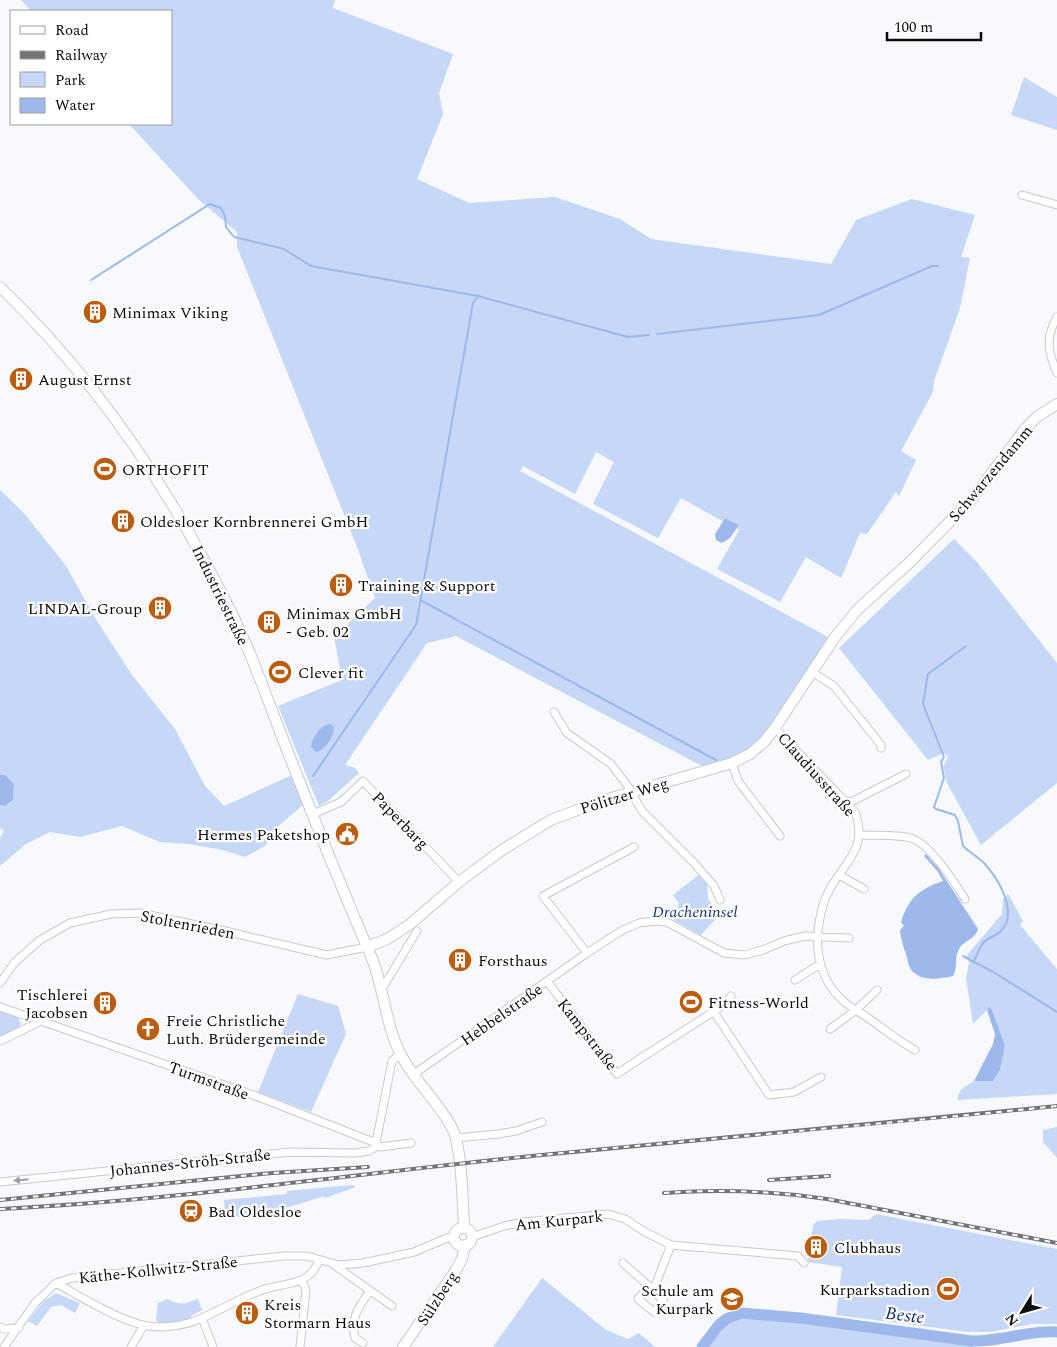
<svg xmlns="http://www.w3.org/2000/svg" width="1057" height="1347" viewBox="0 0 1057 1347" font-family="Spectral,serif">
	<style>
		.green { fill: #c6d7f7 }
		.water { fill: #9db9ec }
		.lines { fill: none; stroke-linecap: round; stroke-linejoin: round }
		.stream { stroke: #9db9ec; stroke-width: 2 }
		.river { stroke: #9db9ec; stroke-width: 11 }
		.street-casing { stroke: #c8cacd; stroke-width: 9 }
		.secondary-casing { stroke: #c8cacd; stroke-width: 12 }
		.street { stroke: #fff; stroke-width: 7 }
		.secondary { stroke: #fff; stroke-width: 10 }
		.rail-casing { stroke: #737477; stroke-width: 4 }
		.rail { stroke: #fff; stroke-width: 2; stroke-dasharray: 5.5; stroke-linecap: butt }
		.oneway { fill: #9e9e9e }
		.labels { text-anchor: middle; stroke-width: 4.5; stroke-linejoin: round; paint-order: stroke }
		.poi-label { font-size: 16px; fill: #0c0c0d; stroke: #fff; text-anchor: start }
		.street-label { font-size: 16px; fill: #0c0c0d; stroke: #fff }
		.park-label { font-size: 16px; font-style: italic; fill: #15336f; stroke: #fff }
		.water-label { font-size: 18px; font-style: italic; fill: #102d69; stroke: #fff }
	</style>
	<rect width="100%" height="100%" fill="#f7f9fd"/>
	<path class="green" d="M21 0H335L333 8 453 54 439 93 443 114 417 179 469 203 555 197 620 219 651 239 831 264 856 220 912 199 975 215 961 257 970 258 960 308 934 381 933 392 901 451 916 460 899 496 896 492 867 534 860 533 841 578 806 557 780 602 717 569 739 530 737 528 739 525 725 518 722 521 681 498 658 538 593 504 614 462 596 452 575 494 523 466 520 471 828 637 773 725 748 750 722 761 702 766 456 636 427 643 345 765 355 768 359 773 328 801 319 806 278 706 342 680 334 637 375 598 357 547 237 247V232L199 200 129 124H171V11H31Z
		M1024 77 1057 97V130L1011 115Z
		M0 490 24 513 66 566 97 621 132 675 175 729 205 786 224 806 292 775 304 804 276 828 265 846 245 857 223 850 189 844 160 842 122 826 80 837 50 832 26 844 0 866V838L4 831 0 828V805L5 806 13 800 14 784 5 775H0Z
		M954 539 977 562 1057 663V783L981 845 947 783 943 767 948 756 944 753 928 760 839 648Z
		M700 874 707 883 708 899 719 915 701 935 674 920 679 903 673 895Z
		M1008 894 1023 921 1020 925 1057 969V1094L957 1100 961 1089 974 1081H993L1000 1070 1005 1045 992 1010 989 1008 973 1024 966 978 969 963 967 955 1002 914 1003 899Z
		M298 994 338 1006 346 1034 311 1112 258 1092Z
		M0 1011 18 1017 21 1024 19 1028 0 1037Z
		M1057 1127V1158L1043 1142V1130Z
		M352 1185 356 1187 325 1198 324 1196C291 1207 260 1216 225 1218L224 1200 287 1194V1191Z
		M876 1214 1057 1249V1324H1032L990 1332H969L836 1315 842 1267 808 1262 813 1225 817 1221 841 1219 869 1220Z
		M542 1278 606 1330 628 1339 639 1333 655 1347H493Z
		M56 1293 80 1303 75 1313 61 1305 51 1307 37 1326 28 1321 43 1302Z
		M168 1299C180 1306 185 1304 198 1299L202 1310 191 1316V1319L174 1323H159L156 1320 158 1303Z
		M741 1313 800 1318 972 1341 973 1347H702C713 1332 722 1319 741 1313Z"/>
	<path class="water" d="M725 518 739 525 730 538 722 543 716 540 715 534Z
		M330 724 334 727C333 737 326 750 316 752L311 747C312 738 320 725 330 724Z
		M0 775H5L14 784 13 800 5 806 0 805Z
		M926 854 939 869 978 929C975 940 964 940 959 949 954 957 958 968 953 976 938 979 917 983 909 966 908 962 907 958 906 954 903 946 901 939 900 930L904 926 901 922C908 899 919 889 943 881L938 872 924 856Z
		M989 1007 992 1010 1005 1045 1000 1070 993 1081H974L993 1044 995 1034 987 1010Z"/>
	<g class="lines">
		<path class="stream" d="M91 280 210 204 221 208 225 216 226 227 234 237 284 249 311 266 478 296
			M657 334 819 315 932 266H938
			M422 601 716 760
			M966 646 928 674 923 704 944 757 941 762 944 778 934 807 936 809 955 815 958 821 963 846C969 852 978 857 984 863 998 878 1018 911 1002 930 997 936 988 937 983 943 979 948 977 956 974 961
			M313 776 416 625 473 303 478 296 628 337 649 335
			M963 956 995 973 1057 1012"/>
		<path class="river" d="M702 1347 718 1326 726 1319 741 1313 800 1318 972 1341C1000 1342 1028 1330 1057 1332"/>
		<g class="street-casing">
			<path id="street" d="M1022 195 1057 205
				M1057 317C1045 338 1048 352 1057 373
				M812 672 834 686 881 745V748
				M554 712 567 733 611 764 627 785 642 811 695 864 714 886 720 900
				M775 728 855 812C868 847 847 860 831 887 824 898 821 910 819 923 814 951 821 981 842 1000 851 1008 861 1013 871 1020 885 1030 899 1041 915 1050
				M732 763 738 781 780 836
				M846 801 851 802 906 774
				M313 814 341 802 363 781 459 882
				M859 835C876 836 895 834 911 838 929 843 955 883 965 899
				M839 875 864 889
				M587 953 543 896 634 847
				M795 980 820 964
				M547 981 617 1074 641 1058 721 1007 731 996
				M0 983 15 962 40 940 70 923 111 914 140 913 225 931 327 955 367 947
				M382 989 417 931
				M0 1007 41 1021
				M714 1012 769 1095 794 1092 821 1077
				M830 1029 856 1010 877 990
				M0 1041 41 1021 256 1096 376 1143 380 1147 411 1143
				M414 1074 587 953 621 931 639 923 656 921 667 922 724 953 744 955 763 950 784 941 805 936 849 938
				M456 1138 498 1134 516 1131 542 1122
				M0 1182 290 1152 355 1153 369 1151 374 1148 376 1143 392 1061 400 1054
				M472 1237 504 1226 524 1222 608 1214 625 1219 645 1232 671 1245 798 1256 804 1263
				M623 1263 651 1288
				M334 1265 392 1306
				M56 1283C79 1296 114 1317 139 1324 155 1329 176 1327 192 1322 216 1313 238 1299 262 1290 285 1282 309 1287 319 1260
				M649 1286 638 1299 654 1312 663 1300 653 1291 671 1245
				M202 1318 213 1347
				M0 1327 3 1329 19 1328
				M363 1343 355 1338C350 1318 359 1306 370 1291
				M4 1347 35 1303 56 1283 72 1278 284 1256H307L339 1265 363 1263 414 1252 447 1238 454 1237
				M131 1347 144 1325
				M300 1347 306 1290 302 1281"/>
		</g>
		<g class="secondary-casing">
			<path id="secondary" d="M0 287C94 377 169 488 227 604 250 648 266 696 284 742 312 814 340 885 371 956 384 987 385 1023 400 1053 413 1080 438 1101 452 1128 462 1145 463 1207 464 1228
				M367 947 387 939 409 925 459 882 502 850 551 820 601 801 732 763 750 754 764 742 775 728 835 637 858 609 910 562 972 499 1025 429 1037 417 1057 404
				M454 1237a9 9 0 1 1 18 0a9 9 0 1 1-18 0Z
				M403 1347 456 1270 462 1259 465 1245"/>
		</g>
		<use href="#street" class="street"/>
		<use href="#secondary" class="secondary"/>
		<g class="rail-casing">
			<path id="rail" d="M769 1180 829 1176
				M664 1193C719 1189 773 1191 827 1199L1057 1243
				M0 1200 272 1173 368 1167
				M0 1209C181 1200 361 1173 542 1155 713 1138 885 1124 1057 1106"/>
		</g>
		<use href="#rail" class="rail"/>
	</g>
	<defs><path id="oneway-solid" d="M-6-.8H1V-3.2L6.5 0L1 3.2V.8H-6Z" transform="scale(1.25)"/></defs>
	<use class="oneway" href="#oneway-solid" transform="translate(21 1180) rotate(174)"/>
	<defs>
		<g id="building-disc" transform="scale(1.25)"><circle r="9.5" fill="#ba5d0e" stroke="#fff"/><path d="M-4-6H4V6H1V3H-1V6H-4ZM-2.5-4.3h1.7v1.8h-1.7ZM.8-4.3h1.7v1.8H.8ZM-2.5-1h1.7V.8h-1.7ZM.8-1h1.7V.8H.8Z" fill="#fff"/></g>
		<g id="stadium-disc" transform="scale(1.25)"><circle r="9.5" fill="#ba5d0e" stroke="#fff"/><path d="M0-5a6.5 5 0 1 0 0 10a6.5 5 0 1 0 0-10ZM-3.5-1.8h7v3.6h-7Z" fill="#fff"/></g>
		<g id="civic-disc" transform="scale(1.25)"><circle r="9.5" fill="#ba5d0e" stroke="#fff"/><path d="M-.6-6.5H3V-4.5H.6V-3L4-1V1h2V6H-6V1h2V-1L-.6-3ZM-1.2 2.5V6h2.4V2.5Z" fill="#fff"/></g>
		<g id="church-disc" transform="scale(1.25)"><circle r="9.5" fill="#ba5d0e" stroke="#fff"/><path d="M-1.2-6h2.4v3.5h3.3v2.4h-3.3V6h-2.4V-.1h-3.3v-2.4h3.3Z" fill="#fff"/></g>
		<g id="station-disc" transform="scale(1.25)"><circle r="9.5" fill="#ba5d0e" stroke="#fff"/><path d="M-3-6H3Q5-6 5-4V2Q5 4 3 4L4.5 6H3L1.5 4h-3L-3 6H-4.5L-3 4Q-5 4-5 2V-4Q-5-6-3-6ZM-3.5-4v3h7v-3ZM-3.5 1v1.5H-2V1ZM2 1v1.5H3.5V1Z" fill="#fff"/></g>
		<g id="school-disc" transform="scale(1.25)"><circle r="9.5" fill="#ba5d0e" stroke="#fff"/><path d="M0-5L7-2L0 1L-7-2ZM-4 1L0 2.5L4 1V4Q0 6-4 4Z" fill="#fff"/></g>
	</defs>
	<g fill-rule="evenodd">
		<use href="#building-disc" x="95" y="312"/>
		<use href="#building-disc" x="21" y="379"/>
		<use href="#stadium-disc" x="105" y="469"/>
		<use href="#building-disc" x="123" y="521"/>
		<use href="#building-disc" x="341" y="585"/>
		<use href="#building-disc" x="160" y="608"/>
		<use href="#building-disc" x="269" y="622"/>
		<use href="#stadium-disc" x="280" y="672"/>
		<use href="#civic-disc" x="347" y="834"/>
		<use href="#building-disc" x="460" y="960"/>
		<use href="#stadium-disc" x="691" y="1002"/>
		<use href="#building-disc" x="105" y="1003"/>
		<use href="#church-disc" x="148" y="1029"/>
		<use href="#station-disc" x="191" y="1211"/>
		<use href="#building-disc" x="816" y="1247"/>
		<use href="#stadium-disc" x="948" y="1289"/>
		<use href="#school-disc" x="732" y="1299"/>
		<use href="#building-disc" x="247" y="1313"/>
	</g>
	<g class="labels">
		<g class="poi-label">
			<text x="112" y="318">Minimax Viking</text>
			<text x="38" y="385">August Ernst</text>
			<text x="122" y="475">ORTHOFIT</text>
			<text x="140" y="527">Oldesloer Kornbrennerei GmbH</text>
			<text x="358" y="591">Training &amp; Support</text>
			<text x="142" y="614" text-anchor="end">LINDAL-Group</text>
			<text x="286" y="619">Minimax GmbH<tspan x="286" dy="18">- Geb. 02</tspan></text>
			<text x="298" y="678">Clever fit</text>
			<text x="330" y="840" text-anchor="end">Hermes Paketshop</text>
			<text x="478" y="966">Forsthaus</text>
			<text x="88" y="1000" text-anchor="end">Tischlerei<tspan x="88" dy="18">Jacobsen</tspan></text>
			<text x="708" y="1008">Fitness-World</text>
			<text x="166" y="1026">Freie Christliche<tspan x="166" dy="18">Luth. Brüdergemeinde</tspan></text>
			<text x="208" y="1217">Bad Oldesloe</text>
			<text x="834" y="1253">Clubhaus</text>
			<text x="930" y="1295" text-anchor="end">Kurparkstadion</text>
			<text x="714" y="1296" text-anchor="end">Schule am<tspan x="714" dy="18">Kurpark</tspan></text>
			<text x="264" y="1310">Kreis<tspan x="264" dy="18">Stormarn Haus</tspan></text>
		</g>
		<g class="street-label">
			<text transform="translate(990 473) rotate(-50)" y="6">Schwarzendamm</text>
			<text transform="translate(221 595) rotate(64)" y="6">Industriestraße</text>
			<text transform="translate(817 774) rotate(48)" y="6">Claudiusstraße</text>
			<text transform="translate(624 795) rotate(-17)" y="6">Pölitzer Weg</text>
			<text transform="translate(401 820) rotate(46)" y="6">Paperbarg</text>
			<text transform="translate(188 924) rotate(11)" y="6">Stoltenrieden</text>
			<text transform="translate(501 1014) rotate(-35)" y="6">Hebbelstraße</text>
			<text transform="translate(588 1034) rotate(52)" y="6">Kampstraße</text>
			<text transform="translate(209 1080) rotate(20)" y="6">Turmstraße</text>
			<text transform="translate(190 1162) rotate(-6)" y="6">Johannes-Ströh-Straße</text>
			<text transform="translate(559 1220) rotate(-6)" y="6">Am Kurpark</text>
			<text transform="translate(158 1269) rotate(-6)" y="6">Käthe-Kollwitz-Straße</text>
			<text transform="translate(437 1298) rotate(-57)" y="6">Sülzberg</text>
		</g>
		<g class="park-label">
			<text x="695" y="917">Dracheninsel</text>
		</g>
		<g class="water-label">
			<text transform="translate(905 1315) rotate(7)" y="6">Beste</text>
		</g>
	</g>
	<rect x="10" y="10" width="162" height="115" fill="#ffffff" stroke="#9e9e9e"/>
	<rect x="20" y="26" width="25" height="8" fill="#ffffff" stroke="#9e9e9e"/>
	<text x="55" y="35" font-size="15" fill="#0c0c0d">Road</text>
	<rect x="20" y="51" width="25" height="8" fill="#737477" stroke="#9e9e9e"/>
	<text x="55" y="60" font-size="15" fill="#0c0c0d">Railway</text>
	<rect x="20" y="72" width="25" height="15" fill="#c6d7f7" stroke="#9e9e9e"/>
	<text x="55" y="85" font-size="15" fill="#0c0c0d">Park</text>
	<rect x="20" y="98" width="25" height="15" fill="#9db9ec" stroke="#9e9e9e"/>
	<text x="55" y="110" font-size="15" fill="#0c0c0d">Water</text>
	<g transform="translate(1022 1312) rotate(233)" stroke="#ffffff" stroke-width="4" paint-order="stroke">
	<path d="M0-4L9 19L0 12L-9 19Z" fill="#0c0c0d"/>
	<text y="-8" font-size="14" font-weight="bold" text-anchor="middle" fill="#0c0c0d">N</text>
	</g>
	<path d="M887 32v8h94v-8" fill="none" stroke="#0c0c0d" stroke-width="2.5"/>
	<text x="894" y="32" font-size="15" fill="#0c0c0d" stroke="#ffffff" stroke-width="4" paint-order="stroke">100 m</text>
</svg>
